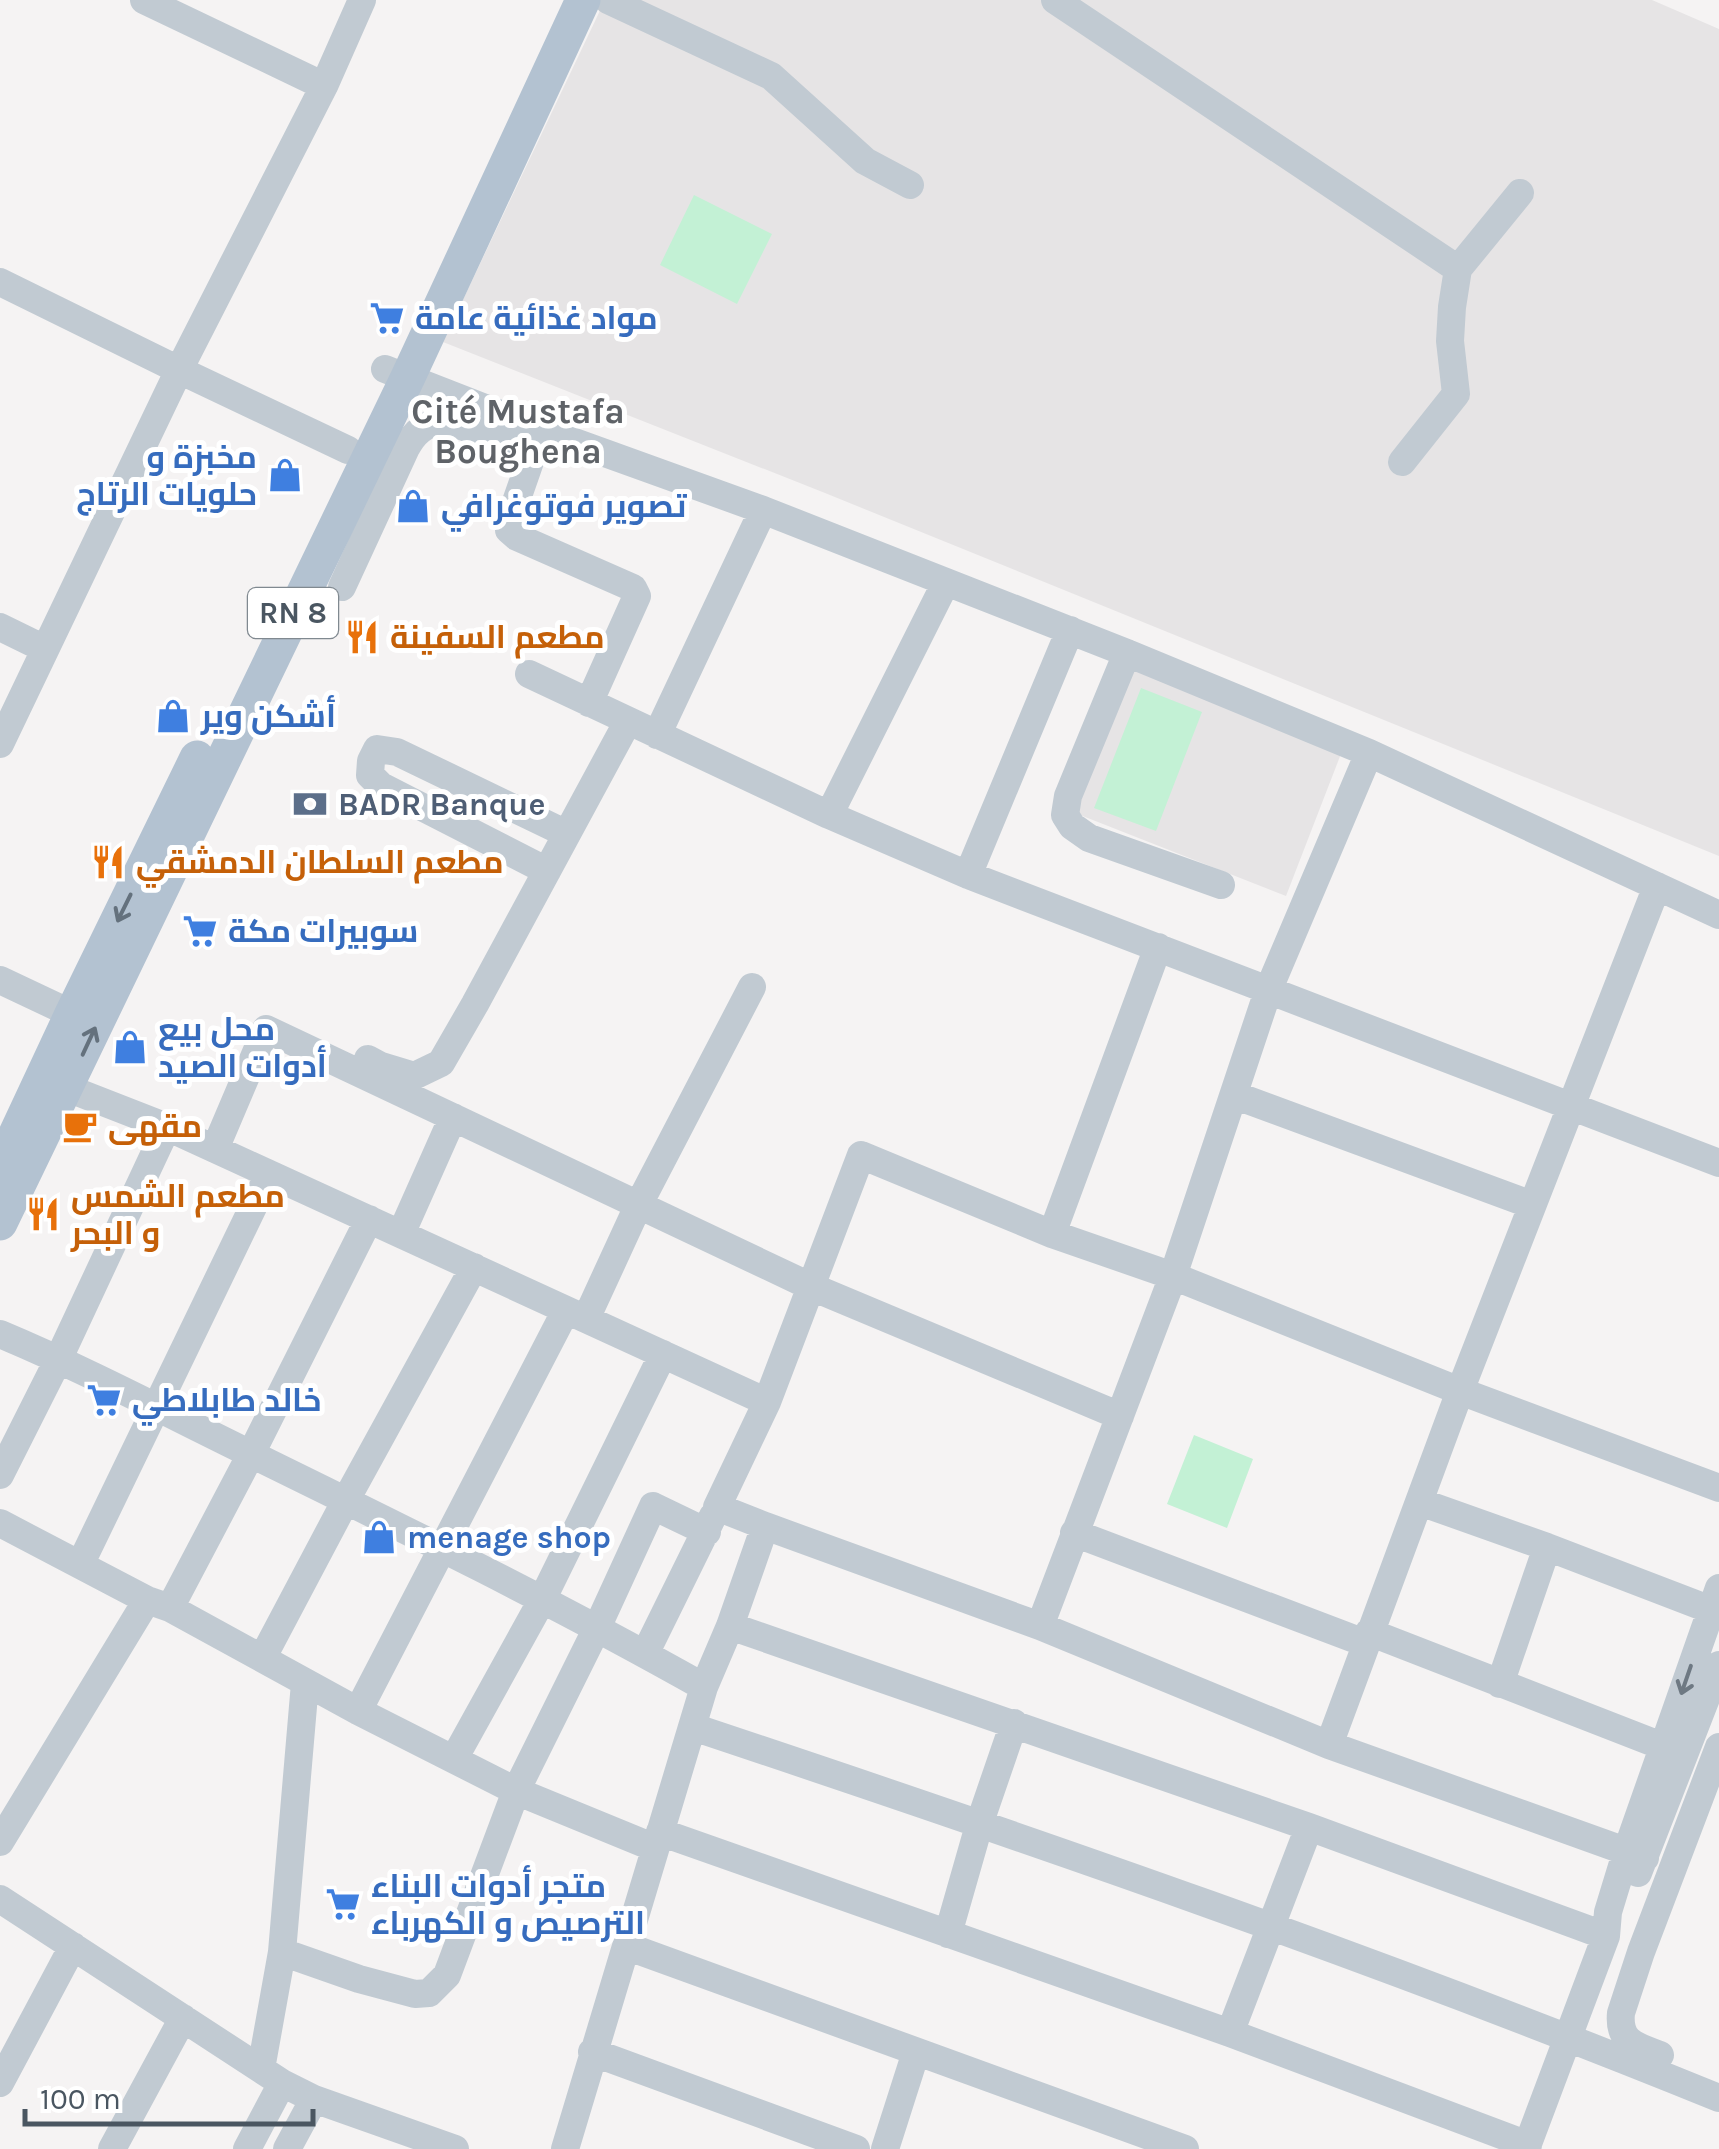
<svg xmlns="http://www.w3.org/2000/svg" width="1719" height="2149" viewBox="0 0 1719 2149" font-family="Karla,Cairo,sans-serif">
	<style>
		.education { fill: #e6e4e5 }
		.green { fill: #c3f1d5 }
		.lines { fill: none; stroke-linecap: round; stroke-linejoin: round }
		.minor { stroke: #c1cad2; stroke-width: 28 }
		.major { stroke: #b3c2d1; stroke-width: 35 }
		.oneway { stroke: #64717d }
		.oneway2 { stroke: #6e7983 }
		.labels { text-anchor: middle; stroke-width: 10; stroke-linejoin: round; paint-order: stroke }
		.shield { fill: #fff; stroke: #808990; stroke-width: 2.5 }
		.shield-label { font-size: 30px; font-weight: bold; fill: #4a5661 }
		.shop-label { font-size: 32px; font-weight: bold; fill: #366cbe; stroke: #fff; text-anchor: start }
		.food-label { font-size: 32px; font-weight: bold; fill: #c56008; stroke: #fff; text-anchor: start }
		.service-label { font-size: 32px; font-weight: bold; fill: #4e5e75; stroke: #fff; text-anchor: start }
		.neighbourhood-label { font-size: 35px; font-weight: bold; fill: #5f6368; stroke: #fff }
	</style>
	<rect width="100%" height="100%" fill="#f5f3f3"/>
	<path class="education" d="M605 0H1652L1719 29V856L825 493 443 342Z
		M1133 664 1344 746 1286 896 1075 813Z"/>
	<path class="green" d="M694 195 772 234 737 304 660 265Z
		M1141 688 1202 712 1156 831 1094 808Z
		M1194 1435 1253 1459 1227 1528 1167 1504Z"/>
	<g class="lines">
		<path class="minor" d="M144 0 324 86
			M608 0 771 76 865 161 910 185
			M1055 0 1458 269
			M0 282 179 370 348 450
			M385 369 541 430 763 510 1127 653 1369 753 1719 915
			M541 430 510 519 509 530 517 537 633 588 637 596 589 703
			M1402 462 1456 394 1450 341 1452 307 1458 269 1520 193
			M342 587 406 448C426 410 453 422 485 435 500 441 516 448 531 454
			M0 627 45 649
			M1127 653 1068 796 1065 815 1072 826 1089 838 1221 885
			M529 674 829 815 968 875 1719 1163
			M657 735 763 510
			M0 744 179 370 324 86 362 0
			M829 815 946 582
			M547 871 381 786 370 775 371 761 377 749 397 752 567 834
			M968 875 1070 630
			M0 980 72 1014
			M368 1059 381 1066 414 1076 441 1063 475 1004 628 721
			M67 1088 167 1127 767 1402
			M1234 1095 1532 1205
			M215 1149 266 1029 812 1287 1120 1416
			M401 1234 453 1117
			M1052 1234 1158 947
			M586 1319 638 1206 752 987
			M0 1334C86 1370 169 1414 253 1455 404 1529 557 1604 704 1687
			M0 1475 59 1358 167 1127
			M1420 1502 1547 1547 1719 1613
			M0 1523 147 1600 170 1608 358 1711 516 1791 655 1848
			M1074 1533 1365 1643
			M80 1565 269 1174
			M170 1608 251 1454 369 1219
			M730 1626 1309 1827 1606 1936
			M1040 1626 1173 1276 1268 991 1369 753
			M1369 1632 1662 1746
			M645 1654 713 1516
			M263 1657 346 1500 474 1267
			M1500 1684 1547 1547
			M358 1711 566 1310
			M693 1727C1038 1842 1382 1961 1719 2098
			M1329 1745 1460 1391 1657 886
			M454 1759 542 1600 663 1354
			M660 1832 1230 2033 1528 2145
			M0 1842 147 1600
			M1645 1858 1329 1745 1040 1626 765 1526 717 1507 767 1402 861 1155 1052 1234 1173 1276 1460 1391 1719 1488
			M1638 1873 1719 1665
			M0 1899 282 2083 314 2099 455 2149
			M948 1934 980 1822 1014 1723
			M626 1946 1185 2149
			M282 1952 359 1979 415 1994 429 1993 447 1975 516 1791 597 1628 653 1506 707 1532
			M1230 2033 1309 1827
			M592 2052 856 2149
			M1660 2055C1637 2046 1618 2043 1621 2013L1641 1952 1719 1747
			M261 2069 282 1952 305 1683
			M0 2083 73 1946
			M112 2149 183 2018
			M247 2149 282 2083
			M287 2149 314 2099
			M565 2149 704 1687 730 1626 765 1526
			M885 2149 916 2052
			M1526 2149 1606 1936 1608 1912 1626 1853 1719 1588"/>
		<path class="major" d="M0 1168 72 1014 197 758
			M0 1223 408 377 583 0"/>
	</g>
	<defs><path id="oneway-shaft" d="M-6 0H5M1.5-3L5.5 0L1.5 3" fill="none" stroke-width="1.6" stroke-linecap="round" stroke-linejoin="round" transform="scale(2.5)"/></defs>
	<g class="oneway">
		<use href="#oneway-shaft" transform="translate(124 908) rotate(116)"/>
		<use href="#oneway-shaft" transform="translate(89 1041) rotate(-65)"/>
	</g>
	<use class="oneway2" href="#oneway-shaft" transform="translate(1686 1680) rotate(109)"/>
	<defs>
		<g id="supermarket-bare" transform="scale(2.7)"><path d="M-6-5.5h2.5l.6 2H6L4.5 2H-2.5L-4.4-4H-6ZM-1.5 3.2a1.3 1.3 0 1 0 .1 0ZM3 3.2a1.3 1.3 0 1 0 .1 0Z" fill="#3f7fe0" stroke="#fff" stroke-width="2.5" paint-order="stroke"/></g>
		<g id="shop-bare" transform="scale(2.7)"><path d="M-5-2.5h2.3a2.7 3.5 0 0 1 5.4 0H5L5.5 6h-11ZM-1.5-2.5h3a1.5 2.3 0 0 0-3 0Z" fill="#3f7fe0" stroke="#fff" stroke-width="2.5" paint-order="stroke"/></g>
		<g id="restaurant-bare" transform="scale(2.7)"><path d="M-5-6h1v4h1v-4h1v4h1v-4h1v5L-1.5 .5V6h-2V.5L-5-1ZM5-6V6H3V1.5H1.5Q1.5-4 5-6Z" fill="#e8710a" stroke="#fff" stroke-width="2.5" paint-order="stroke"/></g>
		<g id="bank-bare" transform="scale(2.7)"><path d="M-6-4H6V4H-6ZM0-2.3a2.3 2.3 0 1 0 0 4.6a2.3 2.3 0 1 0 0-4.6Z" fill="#5c6f8a" stroke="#fff" stroke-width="2.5" paint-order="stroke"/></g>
		<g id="cafe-bare" transform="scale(2.7)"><path d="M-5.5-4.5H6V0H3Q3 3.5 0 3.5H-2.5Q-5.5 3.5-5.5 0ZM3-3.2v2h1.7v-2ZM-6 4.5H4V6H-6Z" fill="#e8710a" stroke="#fff" stroke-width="2.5" paint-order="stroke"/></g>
	</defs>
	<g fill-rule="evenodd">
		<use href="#supermarket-bare" x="387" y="318"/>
		<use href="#shop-bare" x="285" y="475"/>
		<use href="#shop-bare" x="413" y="506"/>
		<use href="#restaurant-bare" x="362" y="637"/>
		<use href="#shop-bare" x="173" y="716"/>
		<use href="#bank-bare" x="310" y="804"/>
		<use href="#restaurant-bare" x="108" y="862"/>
		<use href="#supermarket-bare" x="200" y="931"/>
		<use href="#shop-bare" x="130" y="1047"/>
		<use href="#cafe-bare" x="80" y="1126"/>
		<use href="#restaurant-bare" x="43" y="1214"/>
		<use href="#supermarket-bare" x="104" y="1400"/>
		<use href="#shop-bare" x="379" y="1537"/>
		<use href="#supermarket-bare" x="343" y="1904"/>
	</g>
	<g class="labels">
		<rect class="shield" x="248" y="588" width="90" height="50" rx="8"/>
		<g class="shield-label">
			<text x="293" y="623">RN 8</text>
		</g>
		<g class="shop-label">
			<text x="415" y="329">مواد غذائية عامة</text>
			<text x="257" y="468" text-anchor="end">مخبزة و<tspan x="257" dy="37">حلويات الرتاج</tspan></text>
			<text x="441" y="517">تصوير فوتوغرافي</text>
			<text x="201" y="727">أشكن وير</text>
			<text x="228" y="942">سوبيرات مكة</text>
			<text x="158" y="1040">محل بيع<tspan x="158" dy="37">أدوات الصيد</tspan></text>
			<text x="132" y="1411">خالد طابلاطي</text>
			<text x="407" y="1548">menage shop</text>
			<text x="371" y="1897">متجر أدوات البناء<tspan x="371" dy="37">الترصيص و الكهرباء</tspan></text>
		</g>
		<g class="food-label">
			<text x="390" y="648">مطعم السفينة</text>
			<text x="136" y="873">مطعم السلطان الدمشقي</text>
			<text x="108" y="1137">مقهى</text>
			<text x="71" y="1207">مطعم الشمس<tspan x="71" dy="37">و البحر</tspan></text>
		</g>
		<g class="service-label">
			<text x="338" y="815">BADR Banque</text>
		</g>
		<g class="neighbourhood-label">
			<text x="518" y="423">Cité Mustafa<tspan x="518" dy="40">Boughena</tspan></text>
		</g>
	</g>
	<path d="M25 2109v15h288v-15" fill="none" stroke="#4a5661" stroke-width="5"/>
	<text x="40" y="2109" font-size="30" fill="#4a5661" stroke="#ffffff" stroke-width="8" paint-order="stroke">100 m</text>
</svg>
